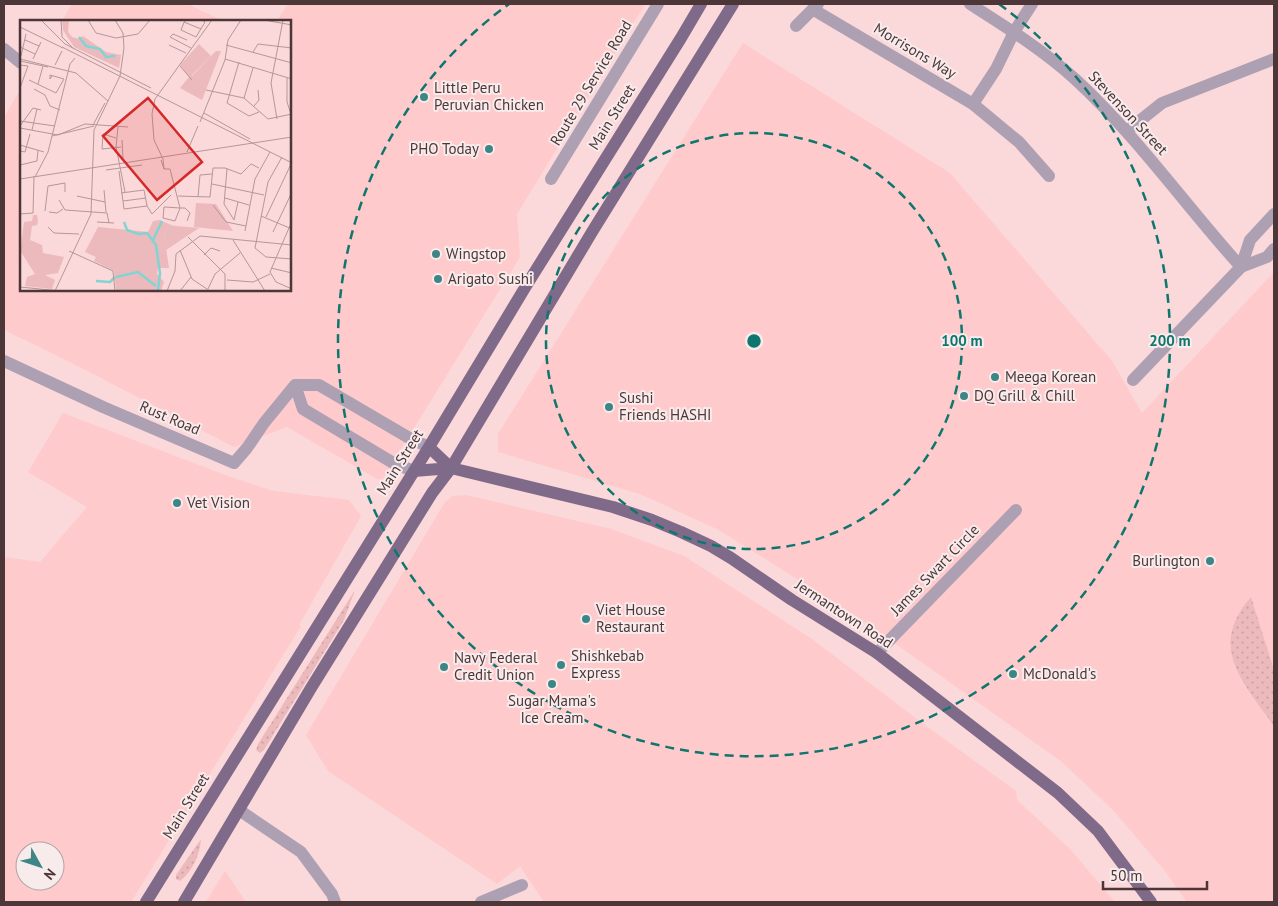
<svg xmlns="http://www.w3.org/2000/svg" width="1278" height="906" viewBox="0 0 1278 906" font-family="'PT Sans',sans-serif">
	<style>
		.built { fill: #ffcacc; fill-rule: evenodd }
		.grass { fill: url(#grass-dots) }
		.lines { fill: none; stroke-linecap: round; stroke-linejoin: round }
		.minor { stroke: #ada0b3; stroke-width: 12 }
		.major { stroke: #806a8a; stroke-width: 12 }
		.ring { fill: none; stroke: #0f766e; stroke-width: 2.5; stroke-dasharray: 9 6 }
		.poi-dot { fill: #3d8685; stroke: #f8ebec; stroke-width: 2 }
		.labels { text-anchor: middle; stroke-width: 4; stroke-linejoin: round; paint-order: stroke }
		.street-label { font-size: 15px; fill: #4d3637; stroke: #f8ebec }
		.poi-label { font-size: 15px; fill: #4d3637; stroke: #f8ebec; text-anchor: start }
		.inset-river { fill: none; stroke: #80d4d4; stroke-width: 2.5 }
		.inset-road { fill: none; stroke: #b59798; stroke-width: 1 }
		.view { fill: #d62828; fill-opacity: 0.15; stroke: #d62828; stroke-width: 2.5 }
		.inset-edge { fill: none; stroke: #4d3637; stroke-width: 2.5 }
		.centre { fill: #0f766e; stroke: #f8ebec; stroke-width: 2.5 }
		.ring-label { font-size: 15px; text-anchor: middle; font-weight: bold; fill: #0f766e; stroke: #f8ebec; stroke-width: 4; stroke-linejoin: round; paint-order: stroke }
	</style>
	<defs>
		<pattern id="grass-dots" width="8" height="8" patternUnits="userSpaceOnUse" patternTransform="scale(1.25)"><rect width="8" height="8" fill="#ecbabc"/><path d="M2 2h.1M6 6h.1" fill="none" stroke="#cca0a2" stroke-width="1.8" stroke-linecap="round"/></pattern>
	</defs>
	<rect width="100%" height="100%" fill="#fbd8d9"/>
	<path class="built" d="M72 4H188L223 21H62Z
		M288 4H645L517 214 520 257 381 481 287 427 234 447 70 362 4 330V118L21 88V290H290V21H277Z
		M743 43 950 173 1112 361 1142 413 1274 272V902H1187L1165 871 1114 811 1062 762 862 620 719 530 640 494 498 452V434Z
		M63 413 233 478 274 491 349 500 361 516 299 625 301 626 131 902H4V557L40 562 87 507 28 472ZM25 851H55V881H25Z
		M466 495 611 529 684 556 812 639 918 720 1016 791 1017 800 1069 848 1115 902H544L520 866 497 884 328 771 306 735 445 502 453 496Z
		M225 871 246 902H206Z"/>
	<path class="grass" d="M355 590 344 620 264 750 260 753 256 750 258 744Z
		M1251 597 1274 670V726C1243 682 1207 647 1251 597Z
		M201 839C200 854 193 871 180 881L176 879V875Z"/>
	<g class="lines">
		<path class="minor" d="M970 4C1006 27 1043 50 1075 79 1137 136 1185 205 1241 267
			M814 10 973 104 1019 142 1049 176
			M796 26 818 4
			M4 49 21 63
			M973 104 996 69 1014 32 1032 4
			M1127 131 1162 103 1274 59
			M551 179 658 4
			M1241 267 1250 240 1274 214
			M4 361 103 407 234 463 247 448 264 423 295 385
			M1133 380 1241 267 1267 257 1274 249
			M414 471 395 464 303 409 295 385H319L411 439 429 447
			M877 653 1016 510
			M239 810 301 852 332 894 335 902
			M481 902 522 885"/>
		<path class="major" d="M429 447 451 468
			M414 471 451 468 613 507 652 520 681 532 711 546 731 558 792 600 877 653 1058 793 1098 831 1151 902
			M146 902 429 447 526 286 681 38 701 4
			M184 902 311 688 432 493 451 468 592 232 733 4"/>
	</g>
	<g class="ring">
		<circle cx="754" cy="341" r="208"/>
		<path d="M999 4A416 416 0 1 1 509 4"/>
	</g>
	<g class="poi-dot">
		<circle cx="424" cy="97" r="5"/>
		<circle cx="489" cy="149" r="5"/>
		<circle cx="436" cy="254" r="5"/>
		<circle cx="438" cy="279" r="5"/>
		<circle cx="995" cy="377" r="5"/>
		<circle cx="964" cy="396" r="5"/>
		<circle cx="609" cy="407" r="5"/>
		<circle cx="177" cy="503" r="5"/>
		<circle cx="1210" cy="561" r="5"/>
		<circle cx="586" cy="619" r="5"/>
		<circle cx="561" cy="665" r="5"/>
		<circle cx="444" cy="667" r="5"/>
		<circle cx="1013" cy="674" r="5"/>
		<circle cx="552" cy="684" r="5"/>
	</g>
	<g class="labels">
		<g class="street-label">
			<text transform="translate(915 51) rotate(31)" y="5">Morrisons Way</text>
			<text transform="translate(591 83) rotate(-59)" y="5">Route 29 Service Road</text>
			<text transform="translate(1128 113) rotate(47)" y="5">Stevenson Street</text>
			<text transform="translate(612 117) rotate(-58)" y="5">Main Street</text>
			<text transform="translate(170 418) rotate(23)" y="5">Rust Road</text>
			<text transform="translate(400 462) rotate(-58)" y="5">Main Street</text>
			<text transform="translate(935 570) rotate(-46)" y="5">James Swart Circle</text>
			<text transform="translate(844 614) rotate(33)" y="5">Jermantown Road</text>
			<text transform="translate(186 806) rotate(-58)" y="5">Main Street</text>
		</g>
		<g class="poi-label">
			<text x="434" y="93">Little Peru<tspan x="434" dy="17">Peruvian Chicken</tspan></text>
			<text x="479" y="154" text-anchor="end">PHO Today</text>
			<text x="446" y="259">Wingstop</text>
			<text x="448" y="284">Arigato Sushi</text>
			<text x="1005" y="382">Meega Korean</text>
			<text x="974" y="401">DQ Grill &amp; Chill</text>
			<text x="619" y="403">Sushi<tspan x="619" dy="17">Friends HASHI</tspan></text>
			<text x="187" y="508">Vet Vision</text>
			<text x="1200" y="566" text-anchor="end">Burlington</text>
			<text x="596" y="615">Viet House<tspan x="596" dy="17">Restaurant</tspan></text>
			<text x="571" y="661">Shishkebab<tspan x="571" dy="17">Express</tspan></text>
			<text x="454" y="663">Navy Federal<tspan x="454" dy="17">Credit Union</tspan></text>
			<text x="1023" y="679">McDonald's</text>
			<text x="552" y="706" text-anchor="middle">Sugar Mama's<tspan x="552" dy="17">Ice Cream</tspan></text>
		</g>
	</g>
	<g transform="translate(20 20)">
		<rect width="271" height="271" fill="#fbd8d9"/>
		<path d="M49 0 48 12 52 17 59 19 63 16 86 32 101 35 99 48 54 27 43 10 42 0ZM13 195H17L18 201 17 205 12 206 10 220 22 225 23 233 44 237 38 253 25 255 35 260 32 269 5 266 7 257 15 254 1 232V225L4 202 12 201ZM140 200 151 205 144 214 149 248H138L137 254 144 262 141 271H96L94 251 74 241 76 237 65 232 78 207 128 212 133 201Z" fill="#ecbabc"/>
		<path d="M196 31H201L182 80 160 68 169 57 160 45 172 56ZM176 183 196 184 213 211 174 207Z" fill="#ecbabc"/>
		<path d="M179 24 191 36 171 56 160 45ZM150 205 156 206 179 208 146 230 144 214Z" fill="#ecbabc"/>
		<path class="inset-river" d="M59 17 66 26 80 29 86 37 95 36M104 202 107 210 118 214 127 213 136 225 140 253 138 271M133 220 142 201M96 257 118 252 136 266M76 261 90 262 95 257"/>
		<path class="inset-road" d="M2 0H18M21 0 45 24 131 68M41 0 42 17 54 29M68 0 76 13 96 18 118 14 130 0M165 0 161 10 176 17 185 2 182 0M244 0 272 5M164 2 181 9M0 7 43 28M5 20 19 26M167 20 153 14 150 17 171 28M149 25 166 33M206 25 272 43M0 27 15 34M42 27 272 143M233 32 238 24 272 28M1 36 6 14M0 39 56 53 88 81M13 39 21 22M205 39 272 59M0 41 28 47M219 42 207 83 229 96 239 92M0 45 8 46 0 68M35 45 42 31M160 46 172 60M267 58V82L271 94M9 60 36 73 44 59 30 55V59L32 56M18 64 23 46M14 69 25 75 30 86 40 90M186 70 224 78 248 99 272 94M224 78 233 48M234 86 239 80 238 70M184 93 230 119M257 99 251 63 263 0M0 101 35 106M180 102 205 40 208 20 221 0M73 105 85 83M0 106 13 88 21 90M98 107 96 127 105 172M0 108 38 115 65 104 108 107M12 110 17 89M32 116 74 106M96 118 83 114 82 129 101 127M102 120 103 139M0 125 24 132M0 131 5 132 10 114M167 132 178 106M262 137 248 162 235 228 246 237 272 239M143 139 134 120 132 94 135 79 192 0M141 140 144 149 143 139M0 145 17 141 18 130M144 149H150L160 188 155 201 143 198 144 187H145L160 188H165L170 193 167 201M207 149 204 184 214 200M86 150 122 145M99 151 104 189 127 186M15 157 28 132 50 44 55 38M0 159 272 117M192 164 244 175M84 170 86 192M101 173 124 170 127 186 132 194 151 175M57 176 85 182M158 176 190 177 193 148H205L221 154 231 144 239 148M178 177 180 155 192 154M205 178 229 185M39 180 45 190 87 193 89 203M103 181 126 178M193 185 206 202 226 206M25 191 28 166 45 163V172M29 192 37 193 43 189M0 194 13 193 14 156M241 196 272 209M246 197 272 142M214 200 218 182M272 201 250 252 256 262 272 269M77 202 94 203M28 207 34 213 59 214M225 211 235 159 250 132M253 212 272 172M168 217 205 254V271M213 220 245 271M160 230 172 259 187 269M49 231 93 251 95 271M184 235 191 228 200 231M251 248 272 253M207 260 233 262 250 254M0 267 40 271M35 271 71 194 74 110 100 56 104 28 103 13 95 0M147 271 155 251 156 234 180 216 272 225M160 271 171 257M187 271 195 254 220 233"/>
		<path class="view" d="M128 78 182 142 137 180 83 116Z"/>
		<rect width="271" height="271" class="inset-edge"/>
	</g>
	<circle cx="754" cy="341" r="8" class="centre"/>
	<g class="ring-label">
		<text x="962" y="346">100 m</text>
		<text x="1170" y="346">200 m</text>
	</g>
	<rect width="1278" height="906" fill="none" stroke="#4d3637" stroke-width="10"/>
	<g transform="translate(40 866) rotate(130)"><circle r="24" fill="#f8ebec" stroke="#b4a3a4"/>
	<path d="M0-4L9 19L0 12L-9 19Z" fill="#3d8685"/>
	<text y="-8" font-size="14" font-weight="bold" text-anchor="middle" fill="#4d3637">N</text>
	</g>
	<path d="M1103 881v8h104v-8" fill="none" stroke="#4d3637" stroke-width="2.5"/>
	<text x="1110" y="881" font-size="15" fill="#4d3637" stroke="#f8ebec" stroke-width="4" paint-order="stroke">50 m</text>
</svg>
